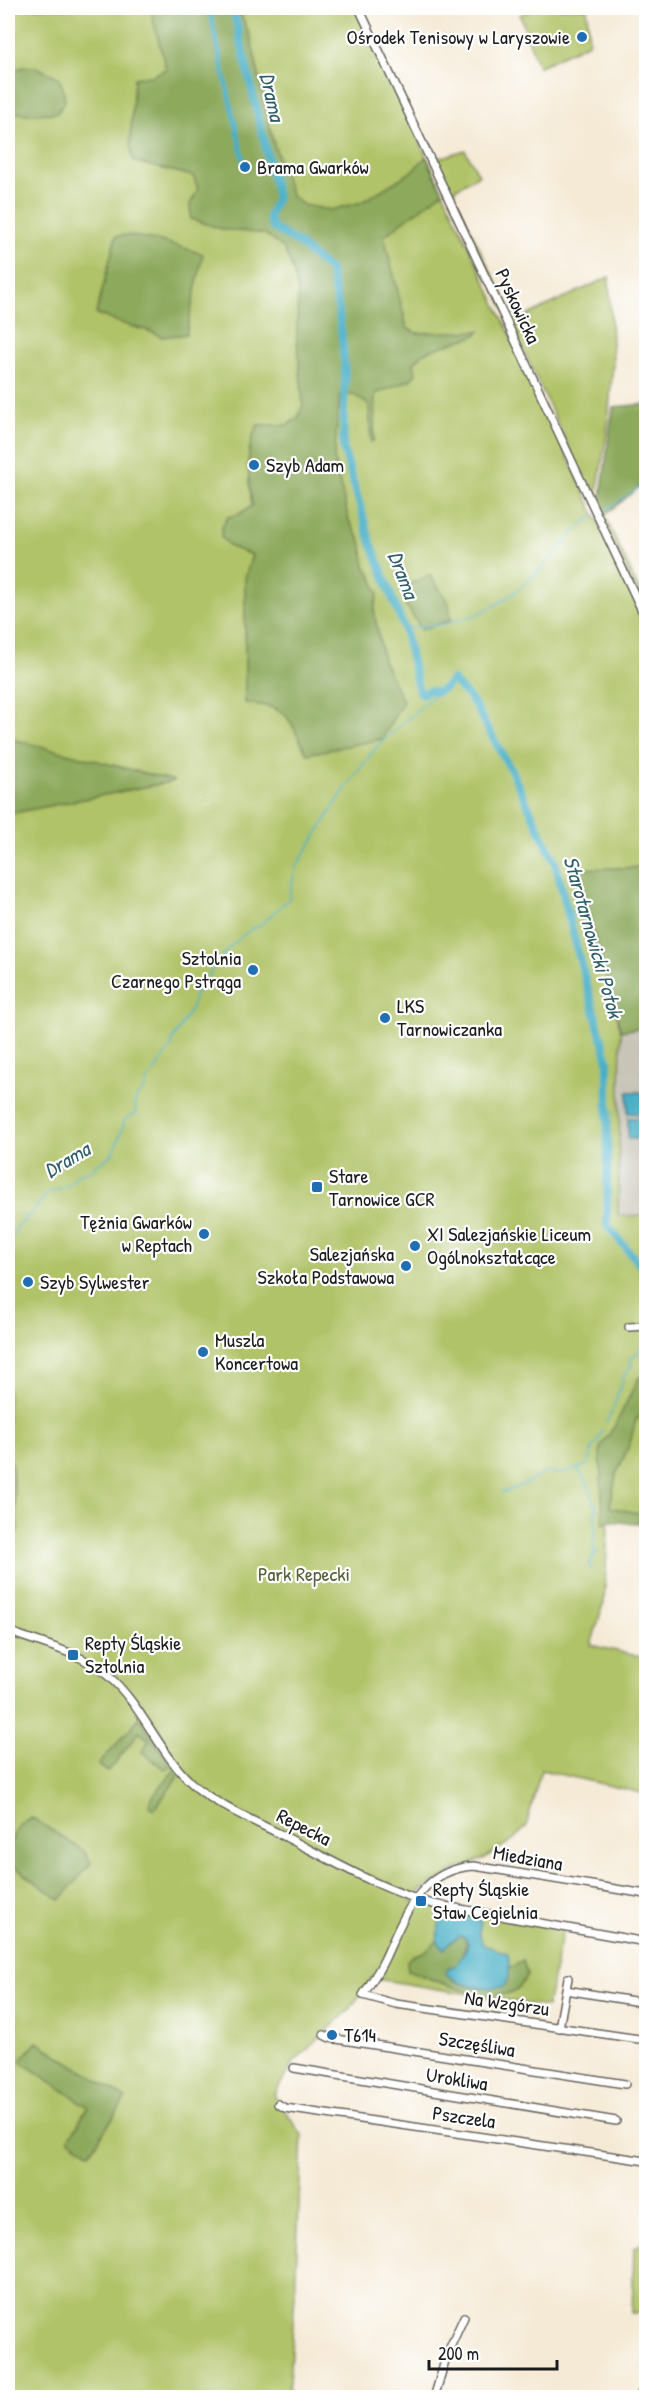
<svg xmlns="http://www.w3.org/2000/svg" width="654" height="2405" viewBox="0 0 654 2405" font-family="'Patrick Hand',sans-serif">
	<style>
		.industrial { fill: #c8c4b8 }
		.green { fill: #b0c367; stroke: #667042; stroke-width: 1.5 }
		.forest { fill: #8ca95c; stroke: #54623c; stroke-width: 1.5 }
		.water { fill: #47afc6; stroke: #326671; stroke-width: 1.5 }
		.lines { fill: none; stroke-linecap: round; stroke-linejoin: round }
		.stream { stroke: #47afc6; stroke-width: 1.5 }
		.canal { stroke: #47afc6; stroke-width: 4.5 }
		.river { stroke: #47afc6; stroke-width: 8 }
		.minor-casing { stroke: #68645d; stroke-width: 10 }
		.minor { stroke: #fff; stroke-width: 7 }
		.poi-dot { fill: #1f6fb2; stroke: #fff; stroke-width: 2 }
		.labels { text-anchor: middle; stroke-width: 4.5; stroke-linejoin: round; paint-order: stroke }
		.poi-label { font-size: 20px; fill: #1c1c1c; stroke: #fff; text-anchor: start }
		.street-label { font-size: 20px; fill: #1c1c1c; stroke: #fff }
		.park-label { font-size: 20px; fill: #575f3a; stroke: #fff }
		.water-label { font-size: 21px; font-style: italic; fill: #2f5e68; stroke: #fff }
	</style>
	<rect width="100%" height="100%" fill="#fff"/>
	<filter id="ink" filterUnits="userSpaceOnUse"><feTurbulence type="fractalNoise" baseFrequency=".0167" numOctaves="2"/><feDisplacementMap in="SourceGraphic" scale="12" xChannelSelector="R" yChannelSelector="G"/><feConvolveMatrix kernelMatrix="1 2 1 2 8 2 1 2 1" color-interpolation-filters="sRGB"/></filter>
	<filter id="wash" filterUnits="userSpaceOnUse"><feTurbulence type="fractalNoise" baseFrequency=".008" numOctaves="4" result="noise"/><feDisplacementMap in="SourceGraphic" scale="24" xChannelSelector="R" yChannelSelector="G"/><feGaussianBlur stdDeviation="1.35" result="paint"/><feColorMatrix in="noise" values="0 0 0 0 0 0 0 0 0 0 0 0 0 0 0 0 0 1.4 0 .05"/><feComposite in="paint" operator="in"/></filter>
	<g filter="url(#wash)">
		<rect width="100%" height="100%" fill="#f5ead6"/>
		<path class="industrial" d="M646 1027V1216L618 1219 621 1031Z"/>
		<path class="green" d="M8 8H357L646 624V1025L621 1029 618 1216H646V1519L609 1514 604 1602 591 1645 646 1658V1794L541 1770 526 1827 514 1839 483 1859 455 1870 415 1894 410 1901 563 1929 547 2007 377 1979 373 1976 351 2008 293 2063 274 2095 302 2135 295 2295 288 2397H8Z
			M534 8H587L589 43 538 67 520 15Z
			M417 122 434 156 443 157 465 150 479 175 455 189 454 196 515 321 609 277 613 363 607 433 595 504Z
			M605 516 646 605V613L602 518Z
			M646 2241 643 2313H632L634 2247Z"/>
		<path class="forest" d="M150 8H238L251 38 273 141 291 195 303 205 331 210 362 202 411 172 426 157 443 192 384 236 407 328 416 333 480 331 474 336 425 352 414 363 416 374 410 380 375 394 374 440 371 442 369 405 354 395H340L334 459 349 521 361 541 365 566 371 575 378 594 374 610 383 660 403 701 382 739 307 754C287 716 291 707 245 703V578L252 555 231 547 221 537 222 526 228 517 239 514 252 506C249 478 243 450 258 425H287L297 419 303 405 297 340 298 292 292 267 284 249 265 234 222 229 191 219 190 205 198 189 193 176 134 162 130 145 134 78 151 76 166 69Z
			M23 67H36L58 77 63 88 65 101 57 113 28 114 8 112V72Z
			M128 235 161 241 203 254 186 334 162 337C149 329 147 331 134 327 121 324 109 318 96 314L116 236Z
			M646 404V481L602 518 599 511 613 407Z
			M430 575 449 604 451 620 422 630 404 602 403 587Z
			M8 738 175 781 8 814Z
			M646 867V1027L621 1031 576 869Z
			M639 1377 646 1379V1417H641L636 1419 630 1443 616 1475 610 1507 646 1515V1525L610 1521 603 1524 600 1448 616 1424Z
			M8 1455 11 1460 18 1530 8 1550Z
			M139 1718 171 1766 165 1769 142 1752 149 1740 139 1732 108 1772 98 1765Z
			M175 1769 179 1775 155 1809 150 1806V1800Z
			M31 1817 85 1852 91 1863 60 1900 8 1862C7 1844 15 1826 31 1817Z
			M461 1936 466 1939C468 1948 456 1969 453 1980 480 1992 485 1990 509 1974V1969L523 1960 527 1976C524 1980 520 1987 516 1990 490 2006 434 1980 408 1970L407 1961 412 1956 424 1952 437 1941 444 1948 451 1941Z
			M37 2042 126 2098 90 2153 69 2139 88 2107 20 2061Z"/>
		<path class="water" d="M628 1092H643V1114L628 1113Z
			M628 1118H643V1139H628Z
			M446 1915 469 1916 481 1921 479 1933 483 1945 508 1953C509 1965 512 1978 503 1987 481 1989 462 1988 445 1973L449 1967 456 1966 468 1945 466 1939 461 1936 451 1941 444 1949 437 1941 440 1917Z"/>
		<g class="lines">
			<path class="stream" d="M8 16 14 8
				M600 514 646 483
				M404 628C461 627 505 608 544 566 559 550 573 533 589 518L594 517
				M153 1074C159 1066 163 1054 172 1047V1041L192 1007 195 994 224 954 233 944 251 929 259 926 289 899 295 869 345 789 378 745 438 692
				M609 1107 615 1114
				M8 1240 16 1232 17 1226 25 1221 24 1216H29L48 1193 67 1186 78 1174 94 1169 95 1164 104 1162 105 1159 112 1155C115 1144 124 1131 124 1120L135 1114 136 1109 134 1104 139 1094 145 1089 146 1082 151 1076
				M606 1423 613 1409 624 1375 631 1367V1359L641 1349 645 1336
				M578 1469 587 1482 597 1510 595 1511C596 1524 595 1537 593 1549L597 1551 589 1564
				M502 1493 525 1484 546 1472 561 1474 587 1465 591 1456 592 1447 597 1443 603 1430
				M590 1569 591 1565"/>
			<path class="canal" d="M209 8 245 167"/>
			<path class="river" d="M233 8 277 197 269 216 272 227 298 243 330 271 338 305 342 338 345 374 343 447 370 540 404 628 419 691 422 694C430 690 429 690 438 692L447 686 452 679 473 702 511 770 555 862 579 957 608 1061 607 1225 646 1272"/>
		</g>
	</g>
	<g filter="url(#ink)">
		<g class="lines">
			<g class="minor-casing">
				<path id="minor" d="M359 8 646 619
					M629 1327 646 1326
					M8 1631C40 1644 79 1651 107 1675 144 1706 159 1756 197 1788 221 1807 252 1820 280 1834 329 1859 379 1889 433 1904L646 1942
					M646 1894 474 1866C420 1869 404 1917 385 1958 379 1971 371 1983 363 1995L396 2004 646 2040
					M566 1990 646 2003
					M559 2028 568 1978
					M324 2035 330 2038 625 2084
					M294 2068 616 2121
					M278 2104 285 2108 646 2161
					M434 2398 447 2354 464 2317
					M639 2398 646 2381"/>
			</g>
			<use href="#minor" class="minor"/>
		</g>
	</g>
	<g class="poi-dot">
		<circle cx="582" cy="37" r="6"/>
		<circle cx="245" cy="167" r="6"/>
		<circle cx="254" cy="465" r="6"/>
		<circle cx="253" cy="970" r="6"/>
		<circle cx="385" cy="1018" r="6"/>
		<rect x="311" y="1181" width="12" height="12" rx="3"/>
		<circle cx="204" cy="1234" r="6"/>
		<circle cx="415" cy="1246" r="6"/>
		<circle cx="406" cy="1266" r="6"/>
		<circle cx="28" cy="1282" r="6"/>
		<circle cx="203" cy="1352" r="6"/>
		<rect x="67" y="1649" width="12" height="12" rx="3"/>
		<rect x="415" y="1895" width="12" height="12" rx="3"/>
		<circle cx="332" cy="2035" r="6"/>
	</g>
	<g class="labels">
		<g class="poi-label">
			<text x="570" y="44" text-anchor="end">Ośrodek Tenisowy w Laryszowie</text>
			<text x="257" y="174">Brama Gwarków</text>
			<text x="266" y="472">Szyb Adam</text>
			<text x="241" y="965" text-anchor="end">Sztolnia<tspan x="241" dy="23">Czarnego Pstrąga</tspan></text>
			<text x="397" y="1013">LKS<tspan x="397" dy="23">Tarnowiczanka</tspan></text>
			<text x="329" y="1183">Stare<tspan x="329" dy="23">Tarnowice GCR</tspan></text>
			<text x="192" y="1229" text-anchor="end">Tężnia Gwarków<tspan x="192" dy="23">w Reptach</tspan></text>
			<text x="427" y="1241">XI Salezjańskie Liceum<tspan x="427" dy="23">Ogólnokształcące</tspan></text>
			<text x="394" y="1261" text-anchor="end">Salezjańska<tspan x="394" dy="23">Szkoła Podstawowa</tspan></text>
			<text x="40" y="1289">Szyb Sylwester</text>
			<text x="215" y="1347">Muszla<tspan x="215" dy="23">Koncertowa</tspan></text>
			<text x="85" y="1650">Repty Śląskie<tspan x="85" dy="23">Sztolnia</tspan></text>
			<text x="433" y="1896">Repty Śląskie<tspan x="433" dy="23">Staw Cegielnia</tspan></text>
			<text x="344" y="2042">T614</text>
		</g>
		<g class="street-label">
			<text transform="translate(518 306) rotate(65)" y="7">Pyskowicka</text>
			<text transform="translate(304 1827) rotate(27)" y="7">Repecka</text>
			<text transform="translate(528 1858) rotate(10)" y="7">Miedziana</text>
			<text transform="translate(507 2003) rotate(8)" y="7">Na Wzgórzu</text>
			<text transform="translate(477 2044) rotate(9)" y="7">Szczęśliwa</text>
			<text transform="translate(457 2079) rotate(9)" y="7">Urokliwa</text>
			<text transform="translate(464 2117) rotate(8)" y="7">Pszczela</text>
		</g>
		<g class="park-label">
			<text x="304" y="1581">Park Repecki</text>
		</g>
		<g class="water-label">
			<text transform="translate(272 97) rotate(77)" y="7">Drama</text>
			<text transform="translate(403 575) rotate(69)" y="7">Drama</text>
			<text transform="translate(593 937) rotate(74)" y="7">Starotarnowicki Potok</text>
			<text transform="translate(67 1160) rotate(-31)" y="7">Drama</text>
		</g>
	</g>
	<rect width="654" height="2405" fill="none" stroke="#fff" stroke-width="30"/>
	<path d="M429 2360v9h128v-9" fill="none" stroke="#1c1c1c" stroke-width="3"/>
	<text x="438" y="2360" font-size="18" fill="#1c1c1c" stroke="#ffffff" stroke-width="4.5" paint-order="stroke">200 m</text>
</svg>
